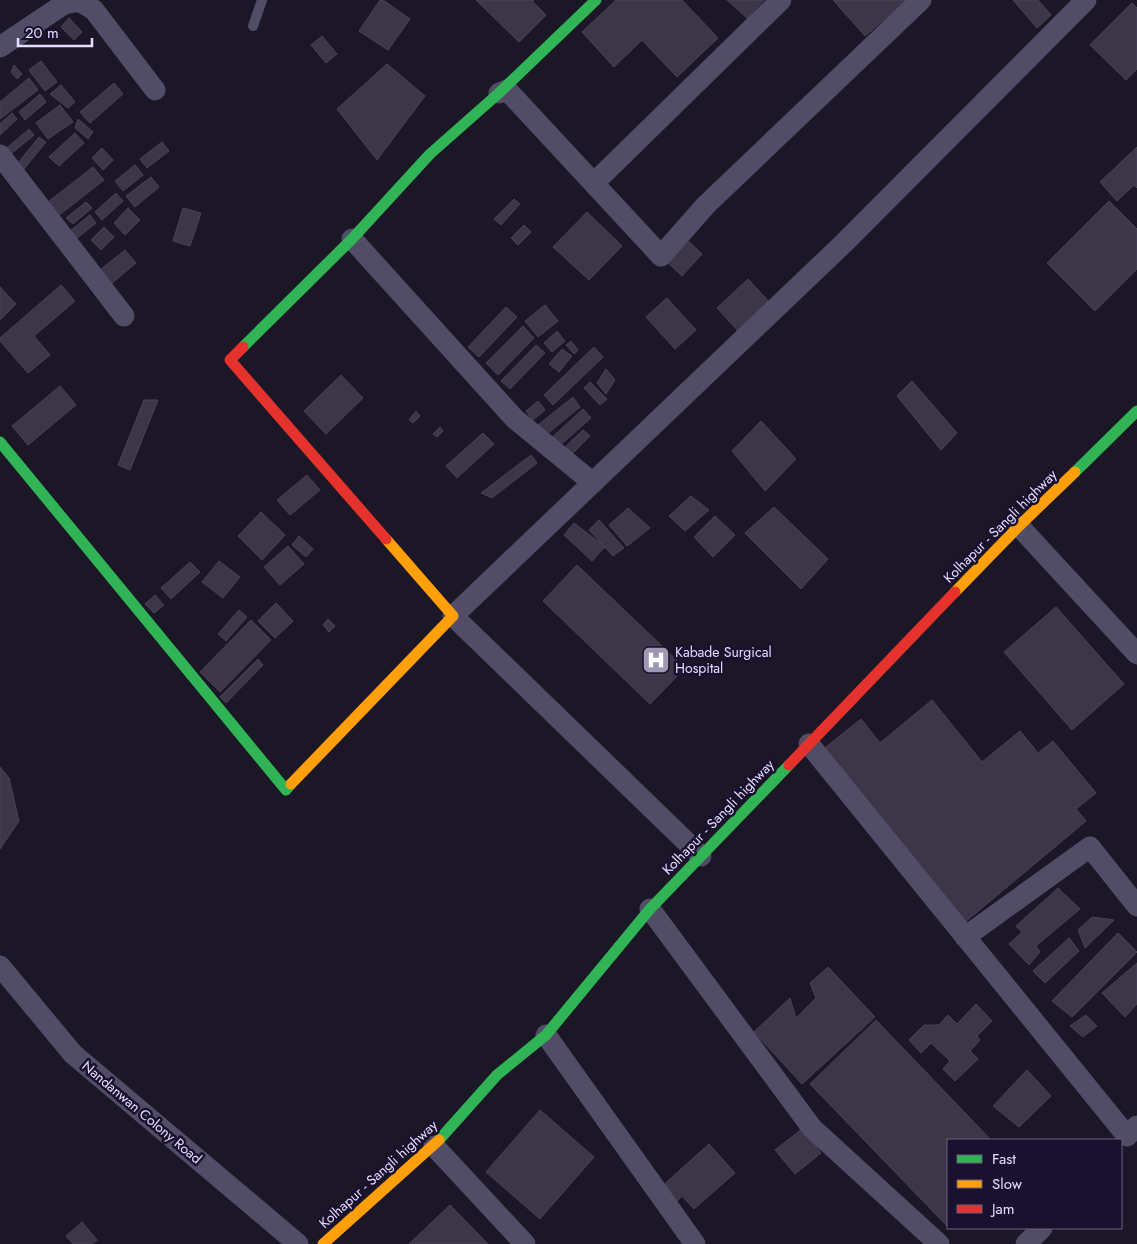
<svg xmlns="http://www.w3.org/2000/svg" width="1137" height="1244" viewBox="0 0 1137 1244" font-family="Jost,sans-serif">
	<style>
		.building { fill: #3c3648; stroke: #494259 }
		.lines { fill: none; stroke-linecap: round; stroke-linejoin: round }
		.lane { stroke: #514d67; stroke-width: 10 }
		.street { stroke: #514d67; stroke-width: 21 }
		.fast { stroke: #30b455; stroke-width: 11 }
		.slow { stroke: #ff9f0a; stroke-width: 11 }
		.jam { stroke: #e5322d; stroke-width: 11 }
		.labels { text-anchor: middle; stroke-width: 5; stroke-linejoin: round; paint-order: stroke }
		.street-label { font-size: 14px; fill: #e5ddff; stroke: #19112d }
		.poi-label { font-size: 14px; fill: #e5ddff; stroke: #19112d; text-anchor: start }
	</style>
	<rect width="100%" height="100%" fill="#1c1727"/>
	<path class="building" d="M380 0H383L410 19 388 50 359 31Z
		M476 0H534L532 1 546 15 519 42Z
		M616 0H682L718 38 677 77 642 40 614 67 582 32Z
		M727 0H764L747 18Z
		M833 0H907L865 36Z
		M1013 0H1038L1051 15 1037 28Z
		M1132 3 1137 8V69L1126 80 1090 45Z
		M69 18 82 32 74 40 61 27Z
		M322 36 337 54 326 63 311 45Z
		M41 61 57 82 45 91 29 70Z
		M387 64 425 96 377 160 337 109Z
		M14 65 22 74 17 79 11 72Z
		M29 78 38 90 0 119V102Z
		M114 83 123 94 90 123 80 112Z
		M61 85 75 102 68 108 50 94Z
		M40 94 46 102 25 120 19 112Z
		M60 105 73 122 48 139 36 123Z
		M12 113 17 119 0 135V124Z
		M78 119 93 132 88 139 75 128Z
		M29 129 34 135 12 153 3 151Z
		M75 133 84 143 59 166 49 157Z
		M39 137 46 142 24 169 18 163Z
		M162 142 169 151 147 168 140 159Z
		M1137 147V188L1134 185 1117 201 1100 182Z
		M102 148 113 160 103 170 92 158Z
		M135 165 143 175 123 191 115 181Z
		M93 167 104 180 58 216 48 202Z
		M151 177 159 187 135 207 126 196Z
		M116 193 123 201 102 220 95 212Z
		M514 199 520 204 501 225 494 219Z
		M1109 201 1137 229V269L1095 311 1047 263Z
		M86 202 92 208 73 224 66 218Z
		M128 208 140 220 125 235 114 223Z
		M183 208 201 213 190 246 173 241Z
		M587 212 622 246 589 280 553 247Z
		M90 215 96 223 76 239 70 231Z
		M524 225 531 232 518 245 511 238Z
		M104 227 114 237 101 250 91 240Z
		M681 234 702 254 682 276 661 256Z
		M125 250 136 263 111 284 100 270Z
		M748 279 771 304 739 332 717 308Z
		M61 285 75 301 34 336 50 355 28 373 0 341V338Z
		M0 287 16 304 1 319H0Z
		M667 298 696 330 675 349 646 317Z
		M545 305 558 321 538 337 525 321Z
		M506 307 517 317 479 357 468 347Z
		M523 326 534 338 498 375 486 363Z
		M557 331 565 341 552 352 544 343Z
		M571 341 578 350 574 354 566 345Z
		M536 345 545 353 510 389 501 381Z
		M594 347 603 357 553 405 544 395Z
		M562 349 572 356 559 372 549 364Z
		M606 369 615 380 606 394 597 383Z
		M341 375 363 398 326 434 304 411Z
		M912 381 957 433 941 450 897 396Z
		M590 382 607 399 600 405 584 388Z
		M60 386 76 405 28 445 12 426Z
		M573 397 580 407 546 435 538 425Z
		M144 400H158L130 470 118 465Z
		M538 401 545 410 533 420 526 411Z
		M583 409 591 418 557 448 549 440Z
		M416 411 420 416 413 423 409 420Z
		M761 421 796 459 765 491 732 451Z
		M440 427 443 431 437 437 433 434Z
		M583 430 590 436 570 456 563 449Z
		M483 433 494 444 457 478 446 466Z
		M531 455 537 463 492 498 481 493Z
		M307 475 320 490 290 515 277 500Z
		M691 496 709 510 685 531 669 516Z
		M774 507 828 559 801 589 745 533Z
		M628 508 650 528 627 546 609 525Z
		M261 512 285 535 262 560 238 536Z
		M715 516 735 535 713 557 694 537Z
		M599 520 624 548 613 556 589 530Z
		M574 523 605 547 592 561 564 535Z
		M299 536 313 549 306 557 292 545Z
		M288 546 304 564 280 585 264 567Z
		M219 561 240 577 223 598 202 582Z
		M190 562 200 572 171 599 161 588Z
		M577 565 685 668 650 704 543 601Z
		M155 595 164 605 154 613 145 604Z
		M276 603 293 621 275 638 258 621Z
		M1056 607 1124 684 1072 730 1004 652Z
		M239 610 247 617 226 641 218 634Z
		M328 619 335 626 329 632 323 625Z
		M251 620 271 640 220 692 200 672Z
		M258 659 263 665 226 703 220 697Z
		M932 700 982 762 1020 731 1038 753 1053 741 1096 793 1076 809 1086 821 964 923 821 751 861 719 880 743Z
		M0 767 9 778 19 821 0 849Z
		M1058 888 1080 909 1036 946 1040 952 1029 965 1009 944 1022 932 1016 926Z
		M1092 917 1114 920 1085 948 1078 930Z
		M1118 933 1137 952 1072 1017 1052 1001Z
		M1069 938 1079 951 1045 983 1033 971Z
		M1137 963V1004L1125 1017 1102 993Z
		M828 967 875 1017 802 1084 754 1032 790 998 796 1018 816 998 810 983Z
		M976 1004 992 1021 977 1036 980 1040 970 1051 978 1059 955 1081 943 1069 950 1061 931 1043 921 1053 909 1040 924 1025H939L948 1015 957 1024Z
		M1086 1015 1097 1026 1083 1037 1070 1026Z
		M876 1020 991 1140H948V1227L810 1084Z
		M1027 1070 1051 1096 1019 1127 993 1106Z
		M540 1110 594 1157 540 1219 486 1172Z
		M802 1129 821 1153 795 1174 775 1150Z
		M709 1144 735 1173 694 1209 682 1196 675 1203 660 1188Z
		M450 1205 488 1244H409Z
		M82 1222 97 1240 92 1244H73L66 1236Z"/>
	<g class="lines">
		<path class="lane" d="M253 26 262 0"/>
		<path class="street" d="M0 47 64 4 79 1 94 10 155 90
			M499 93 507 90 661 256 706 205 921 0
			M0 155 124 316
			M594 183 781 0
			M352 239 514 418 593 483
			M1019 526 1137 654
			M809 744 1127 1136 1137 1126
			M701 856 453 616 844 243 1086 0
			M650 909 812 1128 939 1244
			M965 937 1090 847 1137 906
			M0 966 73 1054 298 1244
			M546 1035 695 1244
			M434 1146 525 1244
			M1026 1244 1042 1228"/>
		<path class="fast" d="M243 347 352 239 430 154 499 93 596 0
			M0 442 286 790 291 784
			M1075 472 1137 411
			M439 1140 497 1075 546 1035 650 909 789 765"/>
		<path class="slow" d="M955 592 1019 526 1075 472
			M291 784 453 616 386 539
			M323 1244 439 1140"/>
		<path class="jam" d="M243 347 230 360 386 539
			M789 765 955 592"/>
	</g>
	<defs>
		<g id="hospital-square" transform="scale(1.4375)"><rect x="-9" y="-9" width="18" height="18" rx="4" fill="#9f98b3" stroke="#19112d"/><path d="M-5-5h3v3.5h4V-5h3V5h-3V1.5h-4V5h-3Z" fill="#fff"/></g>
	</defs>
	<g fill-rule="evenodd">
		<use href="#hospital-square" x="656" y="660"/>
	</g>
	<g class="labels">
		<g class="street-label">
			<text transform="translate(1000 526) rotate(-45)" y="5">Kolhapur - Sangli highway</text>
			<text transform="translate(718 817) rotate(-46)" y="5">Kolhapur - Sangli highway</text>
			<text transform="translate(142 1112) rotate(40)" y="5">Nandanwan Colony Road</text>
			<text transform="translate(378 1174) rotate(-42)" y="5">Kolhapur - Sangli highway</text>
		</g>
		<g class="poi-label">
			<text x="675" y="657">Kabade Surgical<tspan x="675" dy="16">Hospital</tspan></text>
		</g>
	</g>
	<rect x="947" y="1139" width="175" height="90" fill="#19112d" stroke="#6b6381"/>
	<rect x="957" y="1155" width="25" height="8" fill="#30b455" stroke="#6b6381"/>
	<text x="992" y="1164" font-size="15" fill="#e5ddff">Fast</text>
	<rect x="957" y="1180" width="25" height="8" fill="#ff9f0a" stroke="#6b6381"/>
	<text x="992" y="1189" font-size="15" fill="#e5ddff">Slow</text>
	<rect x="957" y="1205" width="25" height="8" fill="#e5322d" stroke="#6b6381"/>
	<text x="992" y="1214" font-size="15" fill="#e5ddff">Jam</text>
	<path d="M18 38v8h74v-8" fill="none" stroke="#e5ddff" stroke-width="2.5"/>
	<text x="25" y="38" font-size="15" fill="#e5ddff" stroke="#19112d" stroke-width="4" paint-order="stroke">20 m</text>
</svg>
